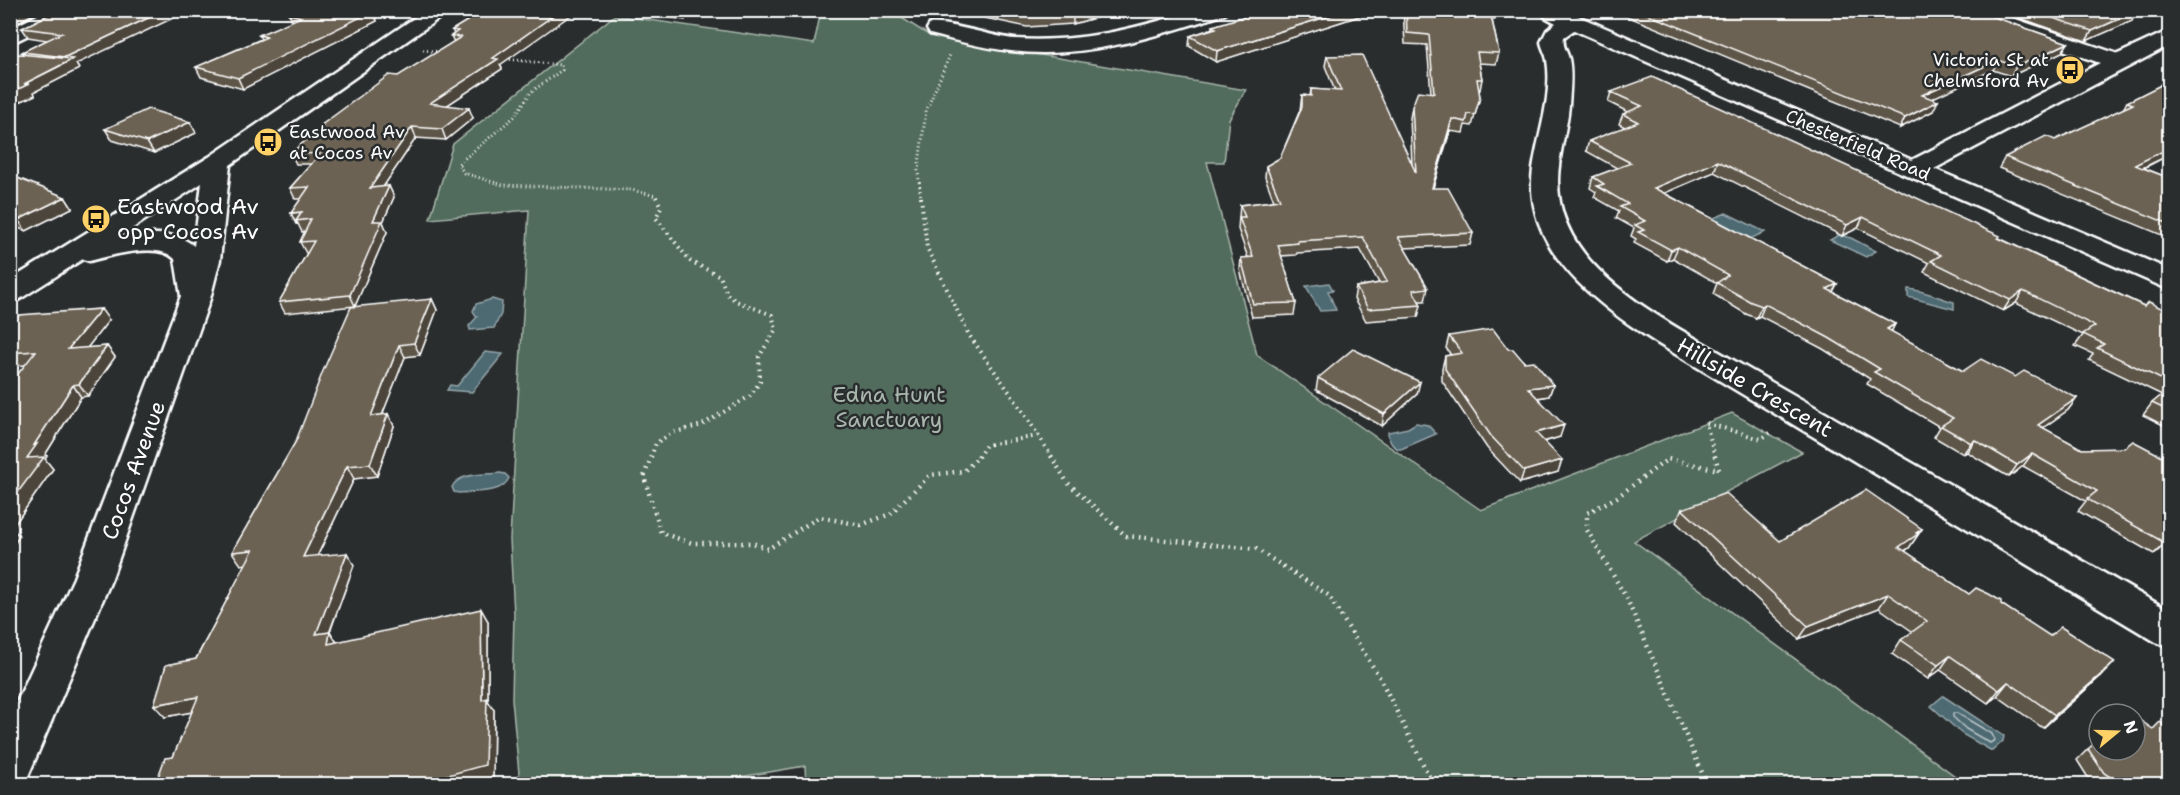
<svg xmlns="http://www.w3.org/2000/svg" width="2180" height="795" viewBox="0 0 2180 795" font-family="'Shantell Sans',sans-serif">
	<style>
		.green { fill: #516c5b; stroke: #a8b6ad; stroke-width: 1.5 }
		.water { fill: #4e6a73; stroke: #95a6ab; stroke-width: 1.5 }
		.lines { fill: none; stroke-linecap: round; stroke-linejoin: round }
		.shore { stroke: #b8c3c7; stroke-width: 1.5 }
		.minor-casing { stroke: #fff; stroke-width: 5 }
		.path-far2 { stroke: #fff; stroke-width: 3; stroke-dasharray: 1 3; stroke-linecap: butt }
		.path-far1 { stroke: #fff; stroke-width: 4; stroke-dasharray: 1.5 4.5; stroke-linecap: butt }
		.path { stroke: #fff; stroke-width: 4.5; stroke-dasharray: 1.5 5; stroke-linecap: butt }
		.minor { fill: #2a2d2e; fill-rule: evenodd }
		.wall { fill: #5d5447; stroke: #fff; stroke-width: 1.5 }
		.shaded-wall { fill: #4c453a; stroke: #fff; stroke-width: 1.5 }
		.building { fill: #6c6253; stroke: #fff; stroke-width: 1.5 }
		.labels { text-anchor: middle; stroke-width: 5; stroke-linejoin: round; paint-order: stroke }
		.far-poi-label { font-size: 18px; fill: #fff; stroke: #2a2d2e; text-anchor: end }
		.far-street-label { font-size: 18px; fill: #fff; stroke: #2a2d2e }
		.poi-label { font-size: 22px; fill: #fff; stroke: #2a2d2e; text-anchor: start }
		.street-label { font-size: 22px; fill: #fff; stroke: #2a2d2e }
		.park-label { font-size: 22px; fill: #a8b6ad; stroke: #2a2d2e }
	</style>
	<rect width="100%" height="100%" fill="#2a2d2e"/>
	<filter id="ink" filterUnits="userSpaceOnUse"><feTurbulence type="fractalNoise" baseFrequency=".0167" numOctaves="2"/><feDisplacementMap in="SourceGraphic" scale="12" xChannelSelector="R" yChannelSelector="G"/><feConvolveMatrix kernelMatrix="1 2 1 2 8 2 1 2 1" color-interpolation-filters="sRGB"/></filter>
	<g filter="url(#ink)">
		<path class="green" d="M821 11H891L930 36 1246 90 1229 119 1224 162H1207L1257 355 1481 510 1732 413 1802 452 1634 541 1966 784H806L805 766 698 784H520L512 699 514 614 510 539 529 210 430 219 453 144 615 15 814 44Z"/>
		<path class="water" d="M1726 213 1765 232 1750 239 1711 219Z
			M1839 235 1851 238 1876 251 1866 257 1830 240Z
			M1329 283 1333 290 1328 291 1336 310 1320 311 1306 286Z
			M1908 289C1923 290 1939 298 1954 302V309L1908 297Z
			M492 299 502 302 501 314 494 328 470 330 469 326 477 317 473 311 476 304Z
			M485 352 503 354 472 392 447 390 450 385 457 386Z
			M1416 423 1428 425 1436 434 1401 449C1393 449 1388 440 1388 432L1408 428Z
			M500 473 505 474 509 478C502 495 474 491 459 493L454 492 452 487C460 472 485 475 500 473Z
			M1943 696 2004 736 2003 741 1992 751 1962 734 1931 706Z"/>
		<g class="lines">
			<path class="shore" d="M1953 713H1957L1992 734 1995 740 1990 743 1966 729 1953 717Z"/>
			<g class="minor-casing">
				<path id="minor" d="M47 10H74L71 14 10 44V29Z
					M426 10H451L230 165 220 260 210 299 112 578 26 781 10 784V717L74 578 181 296 175 259C159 241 109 256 89 261L83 259 20 299 10 302V280L209 157ZM202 183 194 246C175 230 141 233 119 237Z
					M1195 10H1228L1225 14C1157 36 1084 60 1011 51 983 48 957 41 930 34L927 29 930 24C946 21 994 37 1015 39 1078 43 1136 29 1195 10Z
					M1543 10H1564L1912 160 2100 63 1960 14 1957 10H1989L2118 54 2170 30V45L1934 169 2170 270V290L1574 30 1564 37C1562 46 1567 51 1569 59 1572 73 1570 90 1569 105 1567 130 1558 155 1558 181 1558 253 1625 296 1679 329L2170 611V647L2156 642 1657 343C1598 305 1522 250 1533 169 1538 134 1553 96 1547 60 1546 54 1542 48 1541 42L1547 30 1556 23 1545 17 1542 13Z"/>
			</g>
			<path class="path-far2" d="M423 50 442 52
				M506 59 561 65 562 70 531 92 514 117 458 164 464 173 503 185 632 190 656 196 657 199
				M921 199 918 171 926 111 950 55"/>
			<path class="path-far1" d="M921 197 927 248 969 335 1020 407 1052 457
				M651 457 656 443 672 433 702 425 750 396 760 382 759 357 776 329 772 315 736 301 727 294 720 276 690 261 656 218 661 207 656 197
				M978 457 986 445 1038 436
				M1715 457 1706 423 1761 439 1773 431"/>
			<path class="path" d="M651 456 644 477 661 533 692 543H753L768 549 819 517 861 525 890 514 930 475 964 471 979 456
				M1051 456 1067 482 1126 536 1256 549 1328 595 1380 678 1433 784
				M1707 784 1627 599 1587 530V513L1617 497 1668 459 1719 470 1715 456"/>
			<use href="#minor" class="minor"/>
		</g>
		<path class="wall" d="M58 10 76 64 79 69 34 92 35 95 10 106V58L23 54 22 52 47 40 28 37 22 28Z
			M485 10 502 69 447 105 473 118 446 140 416 138 383 187 389 186 394 197 383 222 387 232 355 306 285 313 279 302 307 253H306L300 242 305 231 302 232 298 224H296L291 213 301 199H295L290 188 311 164H296L291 153 321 128 320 126 454 42 451 36 454 34 452 30Z
			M621 10H686L685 20Z
			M947 10H1123L1073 24 1027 27Z
			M1265 10H1378L1216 62 1189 46 1190 36 1213 28V26Z
			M1403 10H1502L1500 17 1492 20 1499 53 1496 64 1479 63 1482 79 1480 90H1479L1480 97 1472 126 1465 125 1463 133 1450 131 1433 188 1473 233 1470 245 1404 248 1428 288 1425 301H1419L1421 305 1418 317 1366 321 1354 299 1356 287 1379 283 1360 249 1297 253 1296 255 1281 256 1296 303 1294 315 1252 317 1240 270 1241 258H1248L1238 229 1240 205 1274 201 1265 177 1266 166 1280 158 1300 110 1302 95 1310 96 1311 89 1335 91 1325 66 1327 56 1412 165 1410 118 1412 107 1431 93 1427 45 1405 44Z
			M1612 10H1974L2068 43 2062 52 2011 76 1993 70 1931 98 1933 111 1900 128Z
			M1997 10H2136L2132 21 2086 41Z
			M289 14H374L377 21 243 89 201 77 196 67 261 39 259 35 293 21Z
			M2169 77 2167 156 2144 168 2169 178V238L1999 168 2005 157 2055 140 2123 109 2127 102 2159 86 2163 81Z
			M1611 92 1999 238 2144 306 2169 312V428L2143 415 2152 403 2162 395 2089 360 2093 354 2075 346 2083 335 2016 303 2003 311 1924 272 1929 263 1858 228 1842 236 1714 172 1664 193 1837 284 1833 292 1895 324 1891 332 1963 371 2015 377 2077 398 2068 410 2043 428 2082 449 2168 459 2169 457V541L2154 554 2078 511 2086 501 2023 466 2009 477 1967 452 1963 454 1934 437 1940 427 1867 384 1870 379 1823 349 1760 316 1756 318 1746 314 1713 294 1717 283 1673 258 1667 261 1634 243 1636 239 1631 236 1634 228 1616 218 1619 211 1594 197 1596 192 1590 188 1593 177 1617 168 1586 151 1589 141 1625 127 1619 124 1623 114 1628 112 1608 102Z
			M105 129 196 133 154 153 112 140Z
			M10 175 65 197 72 208 26 231 10 225Z
			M432 299 437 310 420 355 405 357 382 415 388 414 394 426 377 476 354 479 318 555 354 565 330 632 337 642 488 621V701L494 710 493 777 465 784H128L158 777 173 757 192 712 165 717 246 564 241 565 232 552 296 441Z
			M109 320 87 348 107 346 115 357 88 396 81 397 45 455 47 456 45 459 53 469 12 528 19 536 10 551V384L25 365 10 366V326Z
			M1449 336 1508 349 1553 385 1549 396 1538 398 1560 437 1544 442 1558 472 1520 483 1487 448 1442 381V368L1445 356 1451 355 1446 348Z
			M1318 378 1417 394 1382 426 1316 390Z
			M1682 509 1780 541 1922 529 1909 548 1905 551 1969 594 2001 604 2102 675 2043 728 1997 696 1988 703 1940 670 1928 679 1892 654 1901 640 1913 632 1879 608 1799 639 1676 522Z
			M2153 729 2169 784H2092L2077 760 2088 749Z"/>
		<path class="shaded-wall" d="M16 10H41L10 26V14Z
			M165 10H190L76 64 79 69 34 92 35 95 10 106V93L24 84 68 62 65 57Z
			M363 10H382L374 14 377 21 243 89 238 78Z
			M561 10H578L500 65 502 69 434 114 430 103 493 58Z
			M683 10H686L685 20Z
			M1088 10H1123L1073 24V15Z
			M1348 10H1378L1216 62 1217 51Z
			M1493 10H1502L1500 17 1488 22 1490 11Z
			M2137 11 2132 21 2086 41 2092 31Z
			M2068 43 2062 52 2011 76 2016 67Z
			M1998 60 1993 70 1918 105 1922 95Z
			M1938 101 1933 111 1900 128 1905 118Z
			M469 108 473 118 446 140 442 129Z
			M1452 119 1450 131 1429 200 1432 188Z
			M10 121 14 127 10 128Z
			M190 122 196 133 154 153 147 142Z
			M412 127 416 138 375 199 370 188Z
			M2169 141V153L2167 156 2128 175 2135 165Z
			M1718 161 1714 172 1651 199 1654 188Z
			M389 186 394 197 383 222 387 232 355 306 350 295 373 221Z
			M65 197 72 208 26 231 18 220Z
			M302 212 296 221 298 224H296L291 213Z
			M1863 217 1858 228 1842 236 1847 225Z
			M1678 247 1673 258 1667 261 1671 250Z
			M1837 284 1831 295 1827 289Z
			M2023 291 2016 303 2003 311 2010 300Z
			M432 299 437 310 420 355 414 343Z
			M1765 304 1760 316 1756 318 1762 306Z
			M101 309 109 320 77 361 68 349Z
			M1895 324 1889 336 1887 329Z
			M399 345 405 357 377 428 371 416Z
			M107 346 115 357 88 396 79 384Z
			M1420 382 1417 394 1382 426 1384 414Z
			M73 385 81 397 45 455 47 456 45 459 53 469 12 528 19 536 10 551V503L27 458 34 445Z
			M1553 385 1549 396 1524 400 1528 388Z
			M2077 398 2068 410 2030 437 2038 425Z
			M388 414 394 426 377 476 370 464Z
			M1564 425 1560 437 1532 445 1536 433Z
			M1975 440 1967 452 1963 454 1971 443Z
			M2032 454 2023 466 2009 477 2017 465Z
			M1562 460 1558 472 1520 483 1524 471Z
			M347 466 354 479 311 569 303 557Z
			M1922 529 1909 548 1890 560 1899 547Z
			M2169 538V541L2154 554 2165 543Z
			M347 553 354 565 324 647 316 634Z
			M1888 594 1879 608 1799 639 1808 626Z
			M481 609 488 621V701L494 710 493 777 465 784H415L482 700Z
			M330 632 338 644H328Z
			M1950 656 1940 670 1928 679 1938 665Z
			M2115 662 2102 675 2043 728 2055 715Z
			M2008 682 1997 696 1988 703 1999 690Z
			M198 697 208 709 165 717 154 705Z"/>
		<path class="building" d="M58 10H165L65 57 22 52 62 33 22 28Z
			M297 10H369L373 11 238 78 196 67 267 37 259 35 301 17 289 14Z
			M485 10H561L493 58 498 59 430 103 469 108 442 129 412 127 370 188 389 186 373 221H382L350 295 279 302 314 241 300 242 311 219 296 221 302 212 291 213 309 187 290 188 320 154 291 153 323 126H320L389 75 398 76 461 37 451 36 458 31 452 30Z
			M994 10H1088L1073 15 1026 17Z
			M1265 10H1348L1217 51 1190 36 1216 28 1213 26Z
			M1406 10H1493L1490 11 1499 53 1477 52 1482 79H1477L1480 97 1475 115 1468 114 1466 122 1452 119 1432 188H1448L1473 233 1398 237 1428 288 1413 290 1421 305 1368 309 1356 287 1387 282 1363 237 1297 241 1298 243 1278 245 1296 303 1253 304 1241 258 1253 257 1239 217H1245L1240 205 1280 200 1266 166 1280 158 1302 107V95L1311 96V89L1341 91 1327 56 1362 55 1416 173 1412 107 1418 91 1434 93 1429 35 1407 33Z
			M1637 10H1974L2068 43 2016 67 1998 60 1922 95 1938 101 1905 118Z
			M2029 10H2136L2137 11 2092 31Z
			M19 54 73 59 24 84H29L10 93V58Z
			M1652 77 2000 236 1998 238 2144 306 2149 302 2169 312V383L2097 348 2104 344 2083 334 2095 326 2023 291 2010 300 1931 261 1941 255 1863 217 1847 225 1718 161 1654 188 1837 284 1827 289 1895 324 1887 329 1963 371 1981 359 2015 377 2024 371 2077 398 2038 425 2082 449 2124 448 2133 441 2169 460V538L2165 543 2087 499 2097 491 2032 454 2017 465 1975 440 1971 443 1941 426 1953 418 1874 372 1880 369 1829 338 1765 304 1762 306 1751 302 1717 283 1728 275 1678 247 1671 250 1638 232 1644 230 1635 225 1645 221 1620 207 1628 204 1597 186 1604 184 1593 177 1631 163 1589 141 1638 122 1623 114 1642 106 1611 92Z
			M2169 77V141L2166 143 2169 144V148L2135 165 2169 178V224L2005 157 2046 136 2055 140 2133 104 2127 102 2167 82 2163 81Z
			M148 109 190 122 147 142 105 129Z
			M10 175 65 197 18 220 10 217Z
			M432 299 414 343 399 345 371 416 388 414 370 464 347 466 303 557 347 553 316 634 330 632 328 644 481 609 482 700 487 698 485 765 415 784H128L158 777 165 758 173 757 198 697 154 705 166 665 196 659 253 550 232 552 296 441 323 371 351 307Z
			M101 309 68 349 107 346 79 384 73 385 34 445 37 444 27 458 44 457 10 503V384L36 351 10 353V326L19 315Z
			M1493 329 1508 349H1513L1524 362 1534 361 1553 385 1528 388 1564 425 1536 433 1562 460 1524 471 1491 436 1445 369V356L1462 353 1449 336Z
			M1353 349 1420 382 1384 414 1318 378Z
			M2169 389V411L2152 403Z
			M1866 490 1922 529 1916 533 1918 534 1899 547 1969 594 1976 588 1989 594 2001 601V604L2050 636 2061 627 2115 662 2055 715 2008 682 1999 690 1950 656 1938 665 1901 640 1927 621 1888 594 1808 626 1682 509 1726 493 1780 541Z
			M2135 717 2153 729 2160 722 2169 729V784H2121L2104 773 2088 749 2099 739V750H2135Z"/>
	</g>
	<defs>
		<g id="bus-disc" transform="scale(1.5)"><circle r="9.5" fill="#ffd166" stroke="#2a2d2e"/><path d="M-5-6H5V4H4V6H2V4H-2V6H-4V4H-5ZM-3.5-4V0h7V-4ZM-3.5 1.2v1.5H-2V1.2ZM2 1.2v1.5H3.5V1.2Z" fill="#111"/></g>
	</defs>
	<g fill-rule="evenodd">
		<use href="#bus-disc" x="2070" y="70"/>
		<use href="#bus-disc" x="268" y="142"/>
		<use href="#bus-disc" x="96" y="219"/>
	</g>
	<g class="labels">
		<g class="far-poi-label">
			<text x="2049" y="66">Victoria St at<tspan x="2049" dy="21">Chelmsford Av</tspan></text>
			<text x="289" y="138" text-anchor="start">Eastwood Av<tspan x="289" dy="21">at Cocos Av</tspan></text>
		</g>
		<g class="far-street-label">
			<text transform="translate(1858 145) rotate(23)" y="6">Chesterfield Road</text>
		</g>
		<g class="poi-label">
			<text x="117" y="214">Eastwood Av<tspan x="117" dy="25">opp Cocos Av</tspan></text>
		</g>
		<g class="street-label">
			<text transform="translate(1755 387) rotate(30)" y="8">Hillside Crescent</text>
			<text transform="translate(133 470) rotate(-70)" y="8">Cocos Avenue</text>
		</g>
		<g class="park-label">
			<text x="889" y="402">Edna Hunt<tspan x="889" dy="25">Sanctuary</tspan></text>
		</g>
	</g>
	<rect width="2180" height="795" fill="none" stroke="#2a2d2e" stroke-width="36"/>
	<rect x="18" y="18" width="2144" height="759" fill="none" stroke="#fff" stroke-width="2" filter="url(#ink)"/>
	<g transform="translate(2117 732) rotate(71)"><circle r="28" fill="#2a2d2e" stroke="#7f8182" stroke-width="1.5"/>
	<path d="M0-4.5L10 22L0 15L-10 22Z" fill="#ffd166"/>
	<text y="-9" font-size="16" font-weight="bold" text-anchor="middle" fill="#ffffff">N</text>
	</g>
</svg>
